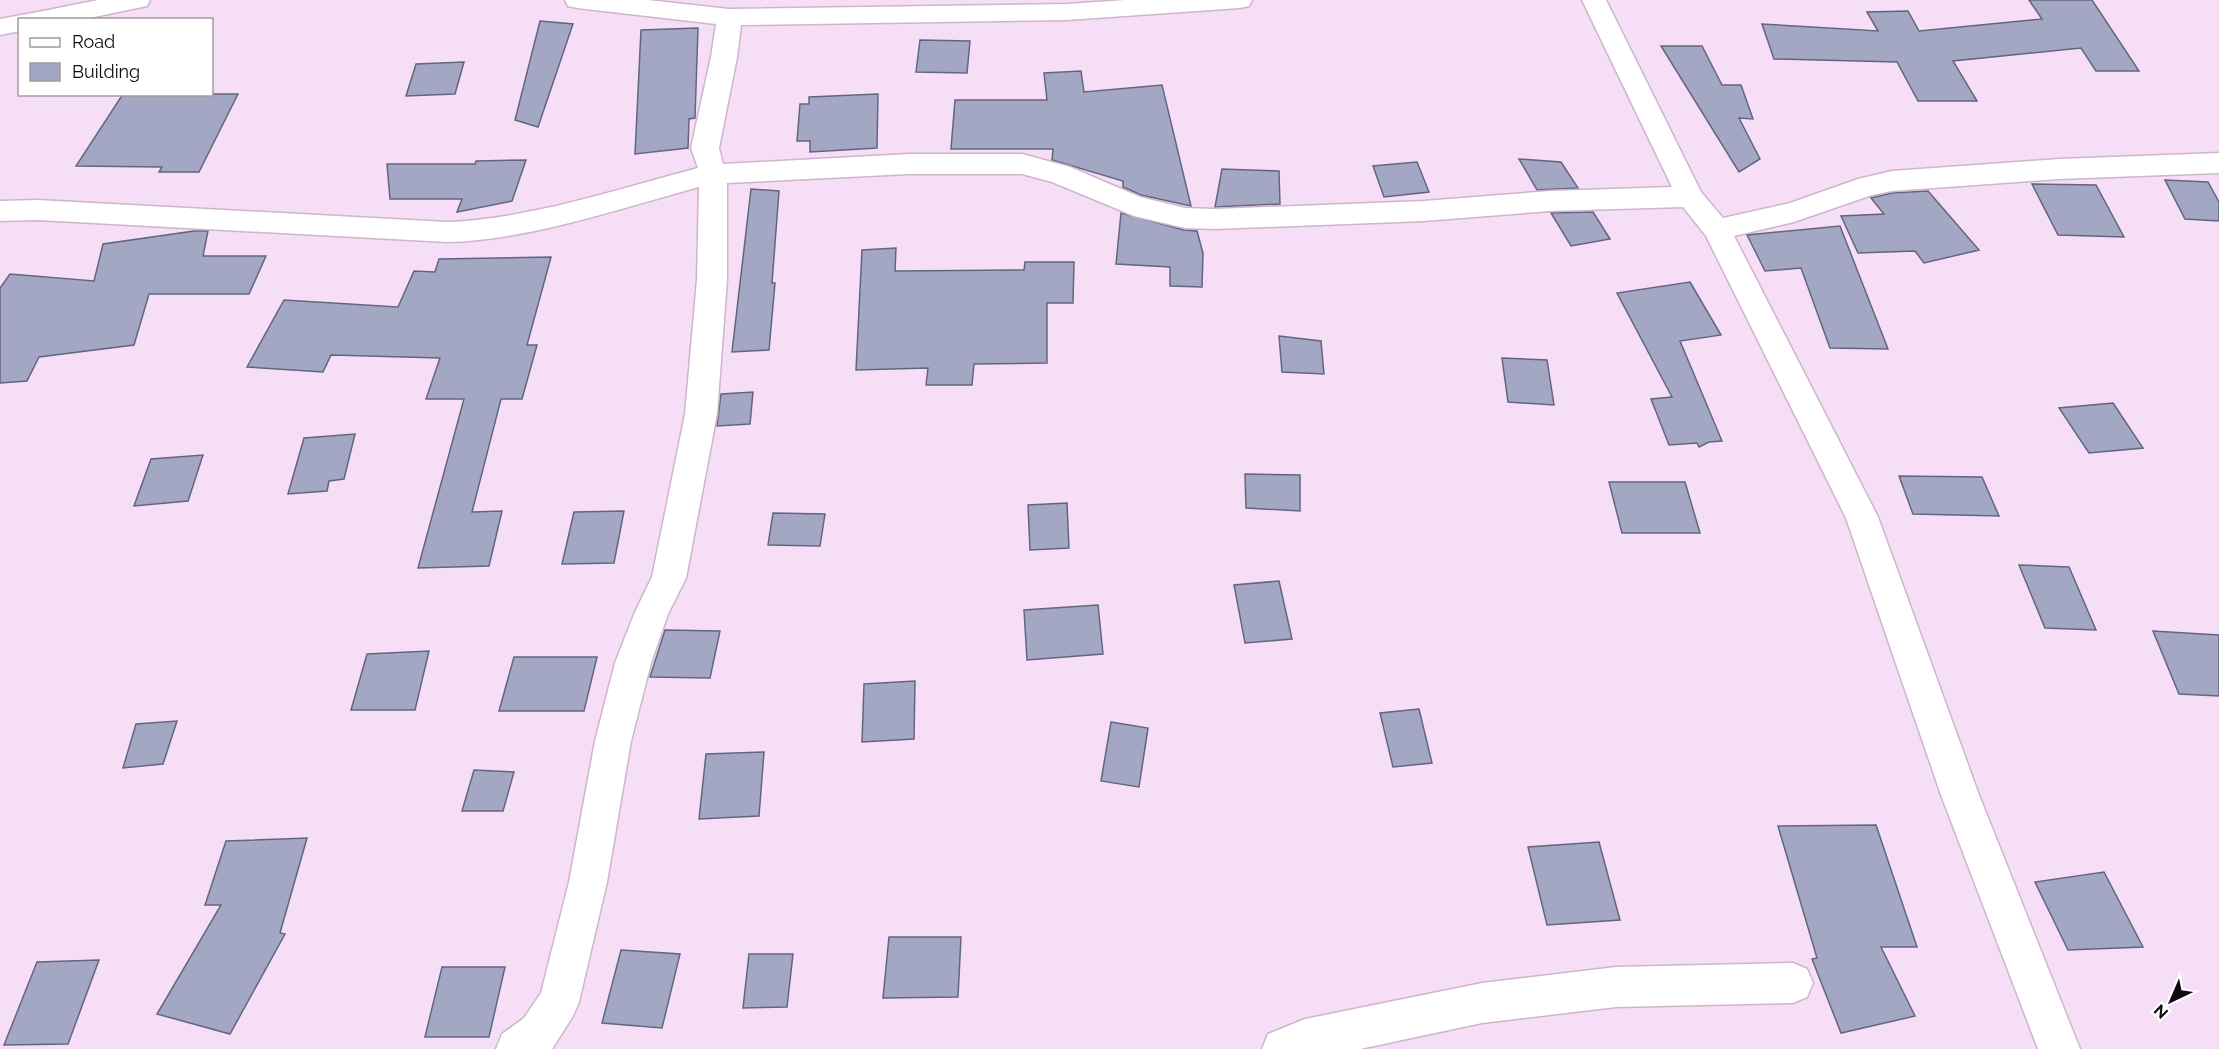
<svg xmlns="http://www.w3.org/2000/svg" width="2219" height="1049" viewBox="0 0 2219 1049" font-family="Raleway,sans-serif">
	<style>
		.building { fill: #a4a7c4; stroke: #636580; stroke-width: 1.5 }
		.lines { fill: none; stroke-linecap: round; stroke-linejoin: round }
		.minor-casing { stroke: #cdb5cc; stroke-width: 3 }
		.minor { fill: #fff; fill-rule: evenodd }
	</style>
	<rect width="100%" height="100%" fill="#f7def7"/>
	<path class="building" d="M2029 0H2092L2139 71H2096L2081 48 1953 61 1977 101H1918L1897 62 1774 59 1762 24 1878 31 1867 12 1908 11 1919 31 2042 19Z
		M540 21 573 24 538 127 515 120Z
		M698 28 695 118 689 119 688 148 635 154 641 30Z
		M920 40 970 41 967 73 916 72Z
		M1661 46H1702L1722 85H1741L1753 119 1739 118 1760 159 1739 172Z
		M464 62 455 94 406 96 416 64Z
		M1081 71 1084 92 1162 85 1191 206 1141 195 1123 187V181L1052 160 1053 149H951L955 100H1047L1044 73Z
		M123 94H238L199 172H159L162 167 76 166Z
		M878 94 877 148 810 152V141H797L800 104H809V97Z
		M1519 159 1561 162 1578 188 1537 190Z
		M526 160 512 201 457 212 462 199H390L387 164H475L476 161Z
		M1417 162 1429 192 1384 197 1373 166Z
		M1222 169 1279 171 1280 204 1215 207Z
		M2165 180 2208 182 2219 202V221L2185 219Z
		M2032 184 2096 185 2124 237 2058 235Z
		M751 189 779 191 772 283H775L769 350 732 352Z
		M1928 191 1979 250 1924 263 1915 251 1858 253 1841 216 1884 214 1871 198 1892 193Z
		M1593 212 1610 239 1571 246 1551 213Z
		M1121 213 1184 230 1197 231 1203 253 1202 287 1170 286V267L1116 264Z
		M1840 226 1888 349 1830 348 1801 268 1765 271 1747 235Z
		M194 231H208L203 256H266L249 294H149L134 345 39 357 27 381 0 383V288L10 274 94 281 103 244Z
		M896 248 895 271 1024 270 1025 262H1074L1073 303H1047V363L974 364 972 385H926L928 368 856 370 862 250Z
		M551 257 527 345H537L522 399H501L472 512 502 511 489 566 418 568 464 399H426L440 358 331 355 323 372 247 367 284 300 398 307 414 271 435 272 439 259Z
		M1690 282 1721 335 1680 341 1722 441 1709 442 1699 447 1697 443 1669 445 1651 399 1672 397 1617 293Z
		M1279 336 1321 341 1324 374 1282 372Z
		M1502 358 1547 360 1554 405 1508 402Z
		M753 392 750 424 717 426 721 394Z
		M2113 403 2143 448 2089 453 2059 408Z
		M355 434 344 479 329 481 327 491 288 494 304 438Z
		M203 455 188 501 134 506 151 459Z
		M1245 474 1300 475V511L1246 508Z
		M1899 476 1982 477 1999 516 1913 514Z
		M1609 482H1685L1700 533H1622Z
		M1067 503 1069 548 1030 550 1028 505Z
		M624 511 614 563 562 564 574 512Z
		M773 513 825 514 820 546 768 545Z
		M2019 565 2069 567 2096 630 2045 628Z
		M1279 581 1292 639 1245 643 1234 585Z
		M1098 605 1103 654 1027 660 1024 610Z
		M665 630 720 631 710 678 650 677Z
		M2153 631 2219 635V696L2179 694Z
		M429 651 415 710H351L367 654Z
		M514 657H597L584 711H499Z
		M915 681 914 739 862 742 864 684Z
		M1419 709 1432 763 1393 767 1380 713Z
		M177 721 163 764 123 768 136 724Z
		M1111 722 1148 728 1139 787 1101 781Z
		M764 752 759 816 699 819 706 754Z
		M474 770 514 772 503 811H462Z
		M1876 825 1917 947H1881L1915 1016 1841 1033 1812 959 1817 958 1778 826Z
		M307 838 280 933 285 934 230 1034 157 1014 221 905H205L226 841Z
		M1599 842 1620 920 1547 925 1528 847Z
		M2104 872 2143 947 2068 950 2035 882Z
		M889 937H961L958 997 883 998Z
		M621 950 680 954 662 1028 602 1023Z
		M749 954H793L787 1007 743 1008Z
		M99 960 68 1044 4 1045 37 962Z
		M442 967H505L489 1037H425Z"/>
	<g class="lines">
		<g class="minor-casing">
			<path id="minor" d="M98 0H150L147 6 80 20H20V31L0 35V19C32 13 64 7 98 0Z
				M565 0H648L729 9 1067 4 1125 0H1252L1249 6 1240 8 1067 20 741 25 737 57 719 148 723 164 909 154H1022L1070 167 1140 197 1185 208 1215 209 1424 201 1550 191 1672 187 1582 0H1606L1701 192 1723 218 1790 203 1858 179 1892 171 2059 159 2219 153V173L2059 179 1892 191 1872 195 1794 222 1734 236 1878 517 1979 795 2080 1049H2038L1941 795 1846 518 1706 236 1683 207 1550 211 1424 221 1215 229 1185 228 1134 216 1052 182 1022 174H909L727 183V280L717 414 686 578 668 614 651 663 631 741 607 882 579 1002 573 1016 552 1049H496L502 1034 524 1018 541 993 569 882 595 741 615 663 635 612 652 577 685 414 697 280 699 187C618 209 530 240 447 242L38 220 0 221V201L38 200 447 222C530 219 617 189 698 168L691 148 711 57 716 24 577 8 568 6Z
				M1793 963 1807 969 1813 983 1807 997 1793 1003 1616 1007 1482 1023 1360 1049H1262L1268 1034 1305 1019 1482 983 1616 967Z"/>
		</g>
		<use href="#minor" class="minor"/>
	</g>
	<rect x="18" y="18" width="195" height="78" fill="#ffffff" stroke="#9f9c9f" stroke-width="1.5"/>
	<rect x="30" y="38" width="30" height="9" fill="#ffffff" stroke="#9f9c9f" stroke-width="1.5"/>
	<text x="72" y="48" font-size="18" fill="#100810">Road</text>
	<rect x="30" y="63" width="30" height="18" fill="#a4a7c4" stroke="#9f9c9f" stroke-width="1.5"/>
	<text x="72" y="78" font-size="18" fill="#100810">Building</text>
	<g transform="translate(2171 1001) rotate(224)" stroke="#ffffff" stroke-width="4.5" paint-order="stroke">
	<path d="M0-4.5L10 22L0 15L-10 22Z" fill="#100810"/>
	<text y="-9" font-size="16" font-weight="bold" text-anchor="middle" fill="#100810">N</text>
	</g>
</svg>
